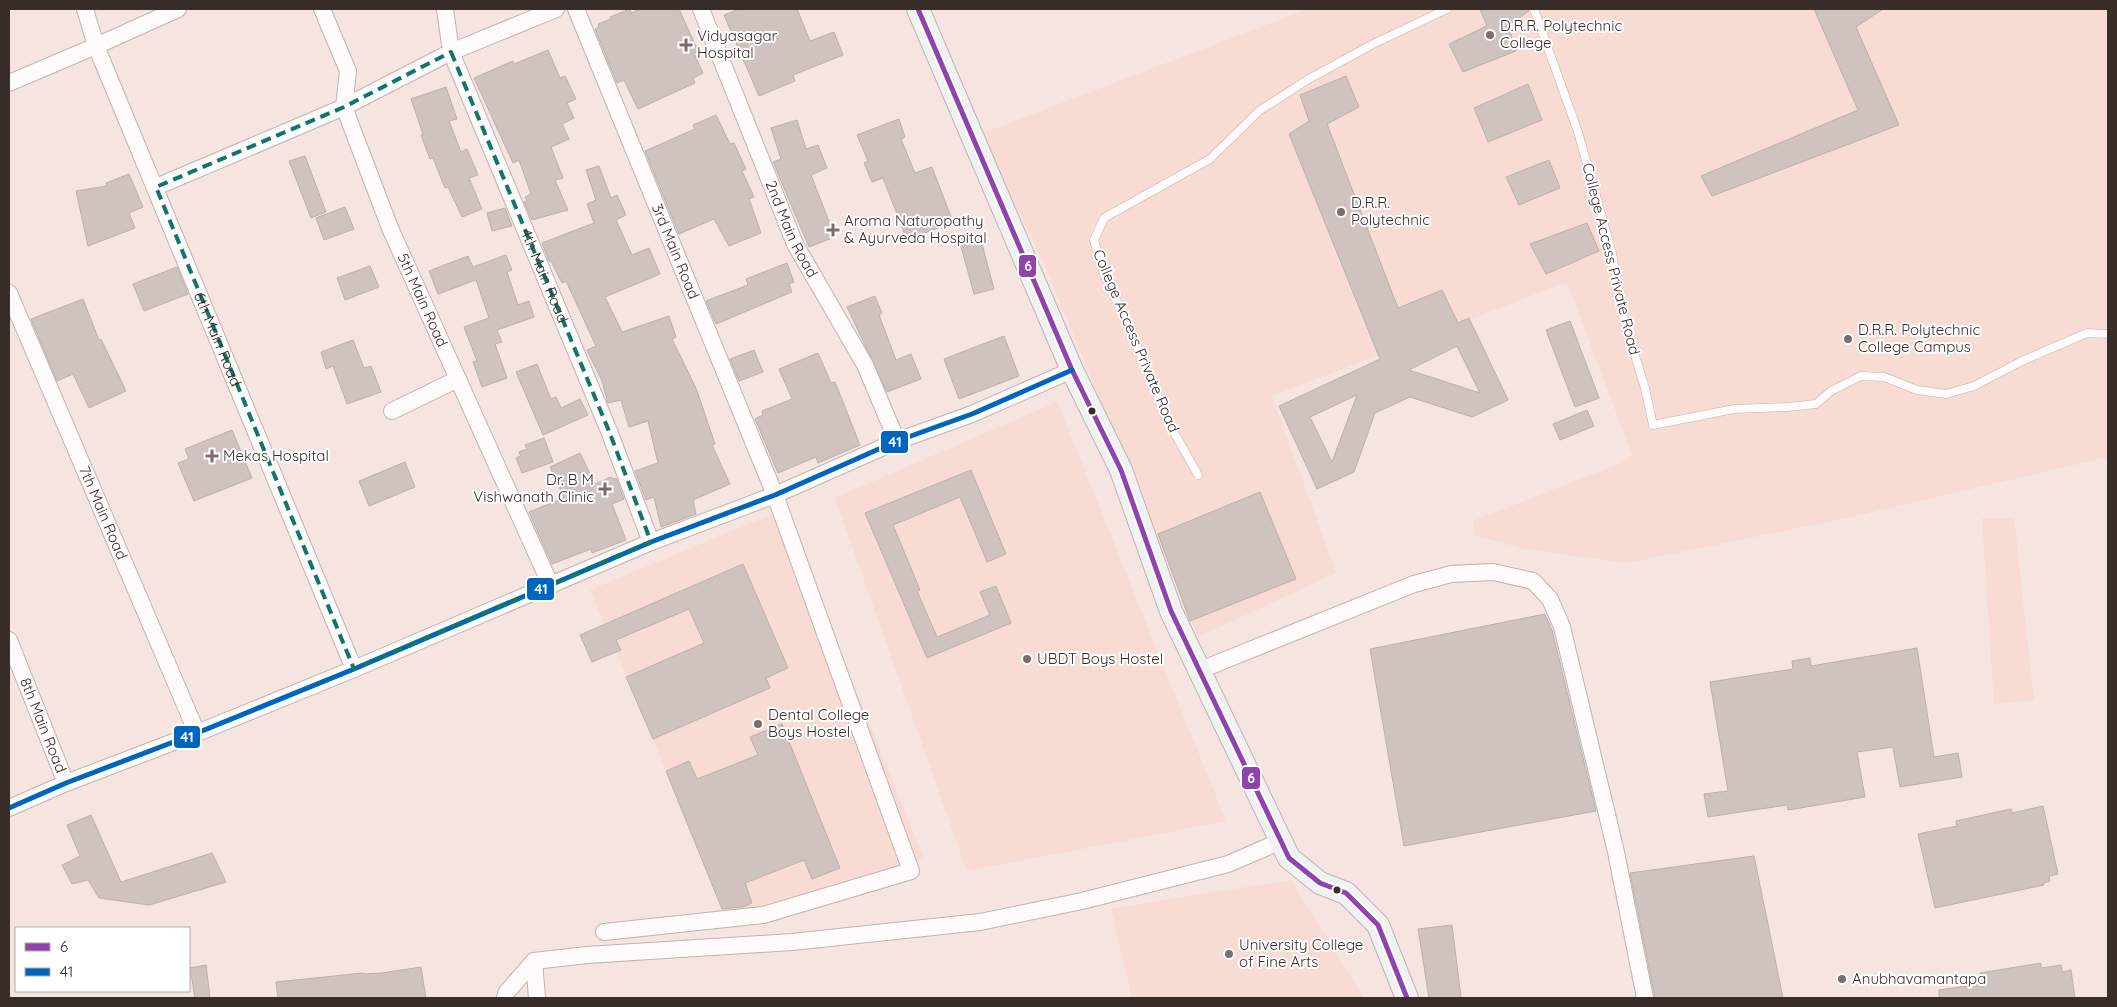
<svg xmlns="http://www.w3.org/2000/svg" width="2117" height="1007" viewBox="0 0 2117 1007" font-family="Quicksand,sans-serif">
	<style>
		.built { fill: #f8dbd3 }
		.building { fill: #d0c2bf; stroke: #bcafac; fill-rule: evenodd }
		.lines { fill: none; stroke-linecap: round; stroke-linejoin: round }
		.lane-casing { stroke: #c1b3b0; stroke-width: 9 }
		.street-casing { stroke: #c1b3b0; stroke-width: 18 }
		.secondary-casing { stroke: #c1b3b0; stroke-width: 24 }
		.lane { stroke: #fefbfa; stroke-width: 8 }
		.street { stroke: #fefbfa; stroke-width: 16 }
		.secondary { stroke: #f0f1f2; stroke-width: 22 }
		.bus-1-casing { stroke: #fff; stroke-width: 9 }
		.bus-2-casing { stroke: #fff; stroke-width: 9 }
		.bus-1 { stroke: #8e44ad; stroke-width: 5 }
		.bus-2 { stroke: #0065bd; stroke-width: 5 }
		.marked { fill: none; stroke: #0f766e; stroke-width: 4; stroke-dasharray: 10 6; stroke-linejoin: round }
		.poi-dot { fill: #7b6d69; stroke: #fff; stroke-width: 2 }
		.bus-dot { fill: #392d2a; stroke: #fff; stroke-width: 2 }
		.labels { text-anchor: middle; stroke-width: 4; stroke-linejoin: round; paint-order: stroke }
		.poi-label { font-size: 15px; fill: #392d2a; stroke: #fff; text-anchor: start }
		.street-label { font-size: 15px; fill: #392d2a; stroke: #fff }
		.line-badge { stroke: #fff; stroke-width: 2 }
		.badge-label { font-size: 14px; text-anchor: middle; font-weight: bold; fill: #fff }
	</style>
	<rect width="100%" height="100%" fill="#f5e4df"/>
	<path class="built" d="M1308 9H2108V457L1846 518 1626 563 1525 549 1474 535 1473 521 1619 464 1632 455 1567 282 1272 396 1336 573 1198 637 1044 263 981 134Z
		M1057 402 1226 821 967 871 835 498Z
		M782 510 924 858 733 929 590 590Z
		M1982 518H2014L2034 700 1994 704Z
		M1291 880 1364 998H1132L1111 909Z"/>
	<path class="building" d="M630 9 631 13 641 9H679L698 51 694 53 703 73 693 78 695 83 638 109 624 80 617 83 595 29 599 27 598 24 611 19 610 17Z
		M739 9H797L810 41 834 32 843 55 793 75 795 81 759 96 724 15Z
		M1480 9H1528L1529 11 1508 25 1516 51 1463 72 1449 44 1487 26Z
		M1814 9H1883L1856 27 1899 125 1712 196 1701 176 1858 110Z
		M548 50 560 78 565 76 576 99 567 103 574 118 562 124 569 139 551 147 563 178 555 180 568 210 532 220 524 202 527 201 525 197 531 194 519 160 513 163 474 78 513 61 514 64Z
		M1346 76 1359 107 1327 124 1398 308 1442 290 1458 323 1469 318 1508 400 1472 417 1410 397 1375 413 1354 472 1317 489 1279 406 1380 359 1289 134 1309 121 1300 95ZM1457 346 1480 393 1409 370ZM1357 395 1332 462 1310 417Z
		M1528 84 1542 120 1488 142 1474 108Z
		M446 87 457 119 449 121 461 152 467 149 478 175 469 178 482 209 462 217 448 187 445 188 433 158 430 159 421 135 423 134 411 99Z
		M716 115 730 144 734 143 746 169 742 171 754 197 749 199 761 233 729 246 714 219 679 234 645 151 695 129 693 125Z
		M899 119 905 137 901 139 915 173 932 167 953 222 907 240 883 178 872 182 864 163 868 161 857 135Z
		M797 120 806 149 818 145 827 168 811 175 835 237 809 247 773 162 781 159 771 128Z
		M305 156 326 212 311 218 289 161Z
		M1549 160 1560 188 1519 205 1506 177Z
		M599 166 611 198 617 195 626 215 616 220 632 255 649 248 660 274 605 297 622 332 669 316 676 337 672 339 696 388 715 444 712 445 730 484 693 500 696 514 661 527 654 497 646 500 635 471 658 463 648 421 629 427 621 400 608 403 602 381 587 350 596 346 566 281 562 283 551 261H549L542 243 594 223 587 204 596 200 586 170Z
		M129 174 143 207 129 213 135 228 88 246 76 191 107 186 106 183Z
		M345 207 354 229 324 240 316 218Z
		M505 208 512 226 492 231 487 213Z
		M1587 223 1599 251 1546 274 1530 244Z
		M979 233 994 289 974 294 959 239Z
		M506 255 512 270 507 272 518 305 529 301 534 317 497 330 502 342 495 344 507 378 482 387 473 362 477 361 464 327 489 318 476 280 438 294 429 271 468 256 473 267Z
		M787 263 794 282 789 284 792 292 716 324 706 301 748 285 746 279Z
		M370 266 379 287 345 300 337 278Z
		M177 267 188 294 144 311 133 284Z
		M875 296 882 313 879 315 896 360 911 354 921 379 887 392 847 307Z
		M83 299 99 340 101 339 126 391 89 408 73 374 57 381 31 319Z
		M1570 321 1599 398 1575 407 1546 330Z
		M1004 336 1019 376 959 399 944 359Z
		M353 340 364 368 371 366 381 392 347 404 333 366 326 369 321 352Z
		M754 350 763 372 739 381 730 359Z
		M818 353 831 383 835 382 860 445 818 463 816 457 778 473 755 419 763 415 762 411 792 399 779 369Z
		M537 364 551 399 556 397 561 408 580 399 588 415 543 435 516 372Z
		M1587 410 1594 426 1560 440 1553 424Z
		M232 430 252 478 194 501 178 463 189 459 185 449Z
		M544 438 553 462 522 473 516 458 521 456 519 452 527 449 525 445Z
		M580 453 595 484 611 477 613 479 616 478 624 499 612 504 626 540 592 553 591 549 552 564 529 512 564 498 550 467Z
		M405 462 415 487 369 506 359 481Z
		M971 470 1006 554 987 562 960 497 893 525 920 590 917 591 937 637 990 615 980 592 996 586 1011 623 927 658 865 513Z
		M1260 492 1296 579 1190 621 1158 534Z
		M743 564 788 668 766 678 770 688 653 739 626 677 704 643 689 609 616 640 621 650 592 662 580 635Z
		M1545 614 1552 630 1596 811 1404 846 1370 649Z
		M1917 648 1934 757 1958 753 1962 777 1900 787 1893 747 1857 752 1865 797 1788 810 1787 805 1708 817 1704 794 1728 791 1710 682 1793 669 1792 661 1810 658 1811 666Z
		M782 724 840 868 812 879 804 860 745 883 752 903 743 907 722 909 666 771 689 761 697 779 758 755 750 737Z
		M2043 806 2058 874 2049 876 2050 881 2044 883V885L1935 908 1918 834 1957 826 1956 821 2011 809 2012 813Z
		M91 815 121 882 212 853 226 882 149 905 99 898 88 880 72 884 62 865 80 856 67 825Z
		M1754 856 1783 998H1655L1630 873Z
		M1452 925 1461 998H1429L1418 929Z
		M2041 963V968L2061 965 2062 972 2071 970 2075 998H1939V990L1981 984 1980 973Z
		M206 965 210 998H195L190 968Z
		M421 967 426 998H278L276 982 363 973V974L382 973Z"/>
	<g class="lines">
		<g class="lane-casing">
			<path id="lane" d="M1534 9 1578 132 1612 253 1623 317 1645 388 1653 425 1734 409 1788 407 1816 404 1831 391 1861 376 1884 377 1917 390 1946 394 1974 386 2022 361 2087 333 2108 334
				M1198 475 1166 418 1145 364 1104 274 1094 240 1104 218 1210 159 1259 111 1307 80 1373 44 1447 9"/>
		</g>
		<g class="street-casing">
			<g id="street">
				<path id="s1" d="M85 9 96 46 354 669"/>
				<path id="s2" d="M322 9 348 71 344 107 390 228 551 586"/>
				<path id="s3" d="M445 9 451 52 609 431 651 542"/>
				<path id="s4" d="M576 9 775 495 911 871 763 915 604 932"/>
				<path id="s5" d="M701 9 795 244 865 365 897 441"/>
				<path d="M9 83 96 46 178 9"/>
				<path d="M156 187 288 131 344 107 451 52 556 9"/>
				<path id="s6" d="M9 293 197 733"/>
				<path d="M392 411 458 379"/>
				<path id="s7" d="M9 640 66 783"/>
				<path d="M1198 671 1414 584 1451 574 1493 572 1533 581 1550 599 1562 627 1616 852 1645 998"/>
				<path d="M9 808 66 783 197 733 354 669 651 542 775 495 897 441 972 414 1072 370"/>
				<path d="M505 998 506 993 534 961"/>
				<path d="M537 998 534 961 587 955 792 942 980 922 1082 901 1228 864 1281 841"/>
			</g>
		</g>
		<g class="secondary-casing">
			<path id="secondary" d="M918 9 1072 370 1121 470 1171 611 1289 858 1320 883 1346 893 1378 925 1407 998"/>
		</g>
		<use href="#lane" class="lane"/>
		<use href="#street" class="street"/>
		<use href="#secondary" class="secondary"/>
		<g class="bus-1-casing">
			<path id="bus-1" d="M918 9 1072 370 1121 470 1171 611 1289 858 1320 883 1346 893 1378 925 1407 998"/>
		</g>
		<g class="bus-2-casing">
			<path id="bus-2" d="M9 808 66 783 197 733 354 669 651 542 775 495 897 441 972 414 1072 370"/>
		</g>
		<use href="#bus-1" class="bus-1"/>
		<use href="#bus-2" class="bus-2"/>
	</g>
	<path class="marked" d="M451 52 609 431 651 542 354 669 156 187 344 107Z"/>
	<g class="poi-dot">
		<circle cx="1490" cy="35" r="5"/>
		<path d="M683.5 37.5h5v5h5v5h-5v5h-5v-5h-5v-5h5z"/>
		<circle cx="1341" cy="212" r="5"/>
		<path d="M830.5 222.5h5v5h5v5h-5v5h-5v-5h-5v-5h5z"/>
		<circle cx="1848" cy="339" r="5"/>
		<path d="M209.5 448.5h5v5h5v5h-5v5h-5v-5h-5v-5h5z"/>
		<path d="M602.5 481.5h5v5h5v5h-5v5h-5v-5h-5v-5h5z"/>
		<circle cx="1027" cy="659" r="5"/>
		<circle cx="758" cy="724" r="5"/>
		<circle cx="1229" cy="954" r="5"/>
		<circle cx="1842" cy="979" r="5"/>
	</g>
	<g class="bus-dot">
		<circle cx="1092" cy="411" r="4.5"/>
		<circle cx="1337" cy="890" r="4.5"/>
	</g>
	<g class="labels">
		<g class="poi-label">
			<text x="1500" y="31">D.R.R. Polytechnic<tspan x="1500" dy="17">College</tspan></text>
			<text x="697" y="41">Vidyasagar<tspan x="697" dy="17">Hospital</tspan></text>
			<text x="1351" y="208">D.R.R.<tspan x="1351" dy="17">Polytechnic</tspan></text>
			<text x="844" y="226">Aroma Naturopathy<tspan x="844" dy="17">&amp; Ayurveda Hospital</tspan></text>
			<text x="1858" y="335">D.R.R. Polytechnic<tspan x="1858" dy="17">College Campus</tspan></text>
			<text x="223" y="461">Mekas Hospital</text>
			<text x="594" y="485" text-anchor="end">Dr. B M<tspan x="594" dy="17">Vishwanath Clinic</tspan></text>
			<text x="1037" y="664">UBDT Boys Hostel</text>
			<text x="768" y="720">Dental College<tspan x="768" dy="17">Boys Hostel</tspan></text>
			<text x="1239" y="950">University College<tspan x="1239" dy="17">of Fine Arts</tspan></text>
			<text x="1852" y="984">Anubhavamantapa</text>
		</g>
		<g class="street-label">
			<text dy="5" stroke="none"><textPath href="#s5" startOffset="238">2nd Main Road</textPath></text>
			<text dy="5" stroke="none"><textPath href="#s4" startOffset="262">3rd Main Road</textPath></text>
			<text transform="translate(1611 259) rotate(76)" y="5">College Access Private Road</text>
			<text dy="5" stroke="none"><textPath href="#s3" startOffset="286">4th Main Road</textPath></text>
			<text dy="5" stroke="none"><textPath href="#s2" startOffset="312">5th Main Road</textPath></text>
			<text dy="5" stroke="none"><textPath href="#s1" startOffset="356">6th Main Road</textPath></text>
			<text transform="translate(1136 341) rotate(67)" y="5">College Access Private Road</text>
			<text dy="5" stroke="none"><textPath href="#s6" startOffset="239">7th Main Road</textPath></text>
			<text dy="5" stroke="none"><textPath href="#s7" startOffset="92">8th Main Road</textPath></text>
		</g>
	</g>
	<g class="line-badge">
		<rect x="1018" y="254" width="19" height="24" rx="5" fill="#8e44ad"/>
		<rect x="880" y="430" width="29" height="24" rx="5" fill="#0065bd"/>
		<rect x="526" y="577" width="29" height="24" rx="5" fill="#0065bd"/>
		<rect x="173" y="725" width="28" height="24" rx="5" fill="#0065bd"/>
		<rect x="1241" y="766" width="20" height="24" rx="5" fill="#8e44ad"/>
	</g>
	<g class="badge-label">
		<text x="1028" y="271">6</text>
		<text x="895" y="447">41</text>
		<text x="541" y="594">41</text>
		<text x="187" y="742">41</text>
		<text x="1251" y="783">6</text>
	</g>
	<rect width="2117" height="1007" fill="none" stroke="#392d2a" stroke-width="20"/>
	<rect x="15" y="927" width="175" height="65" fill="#ffffff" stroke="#b0abaa"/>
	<rect x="25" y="943" width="25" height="8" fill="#8e44ad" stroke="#b0abaa"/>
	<text x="60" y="952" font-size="15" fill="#392d2a">6</text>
	<rect x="25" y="968" width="25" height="8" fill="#0065bd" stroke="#b0abaa"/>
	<text x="60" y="977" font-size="15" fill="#392d2a">41</text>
</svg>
